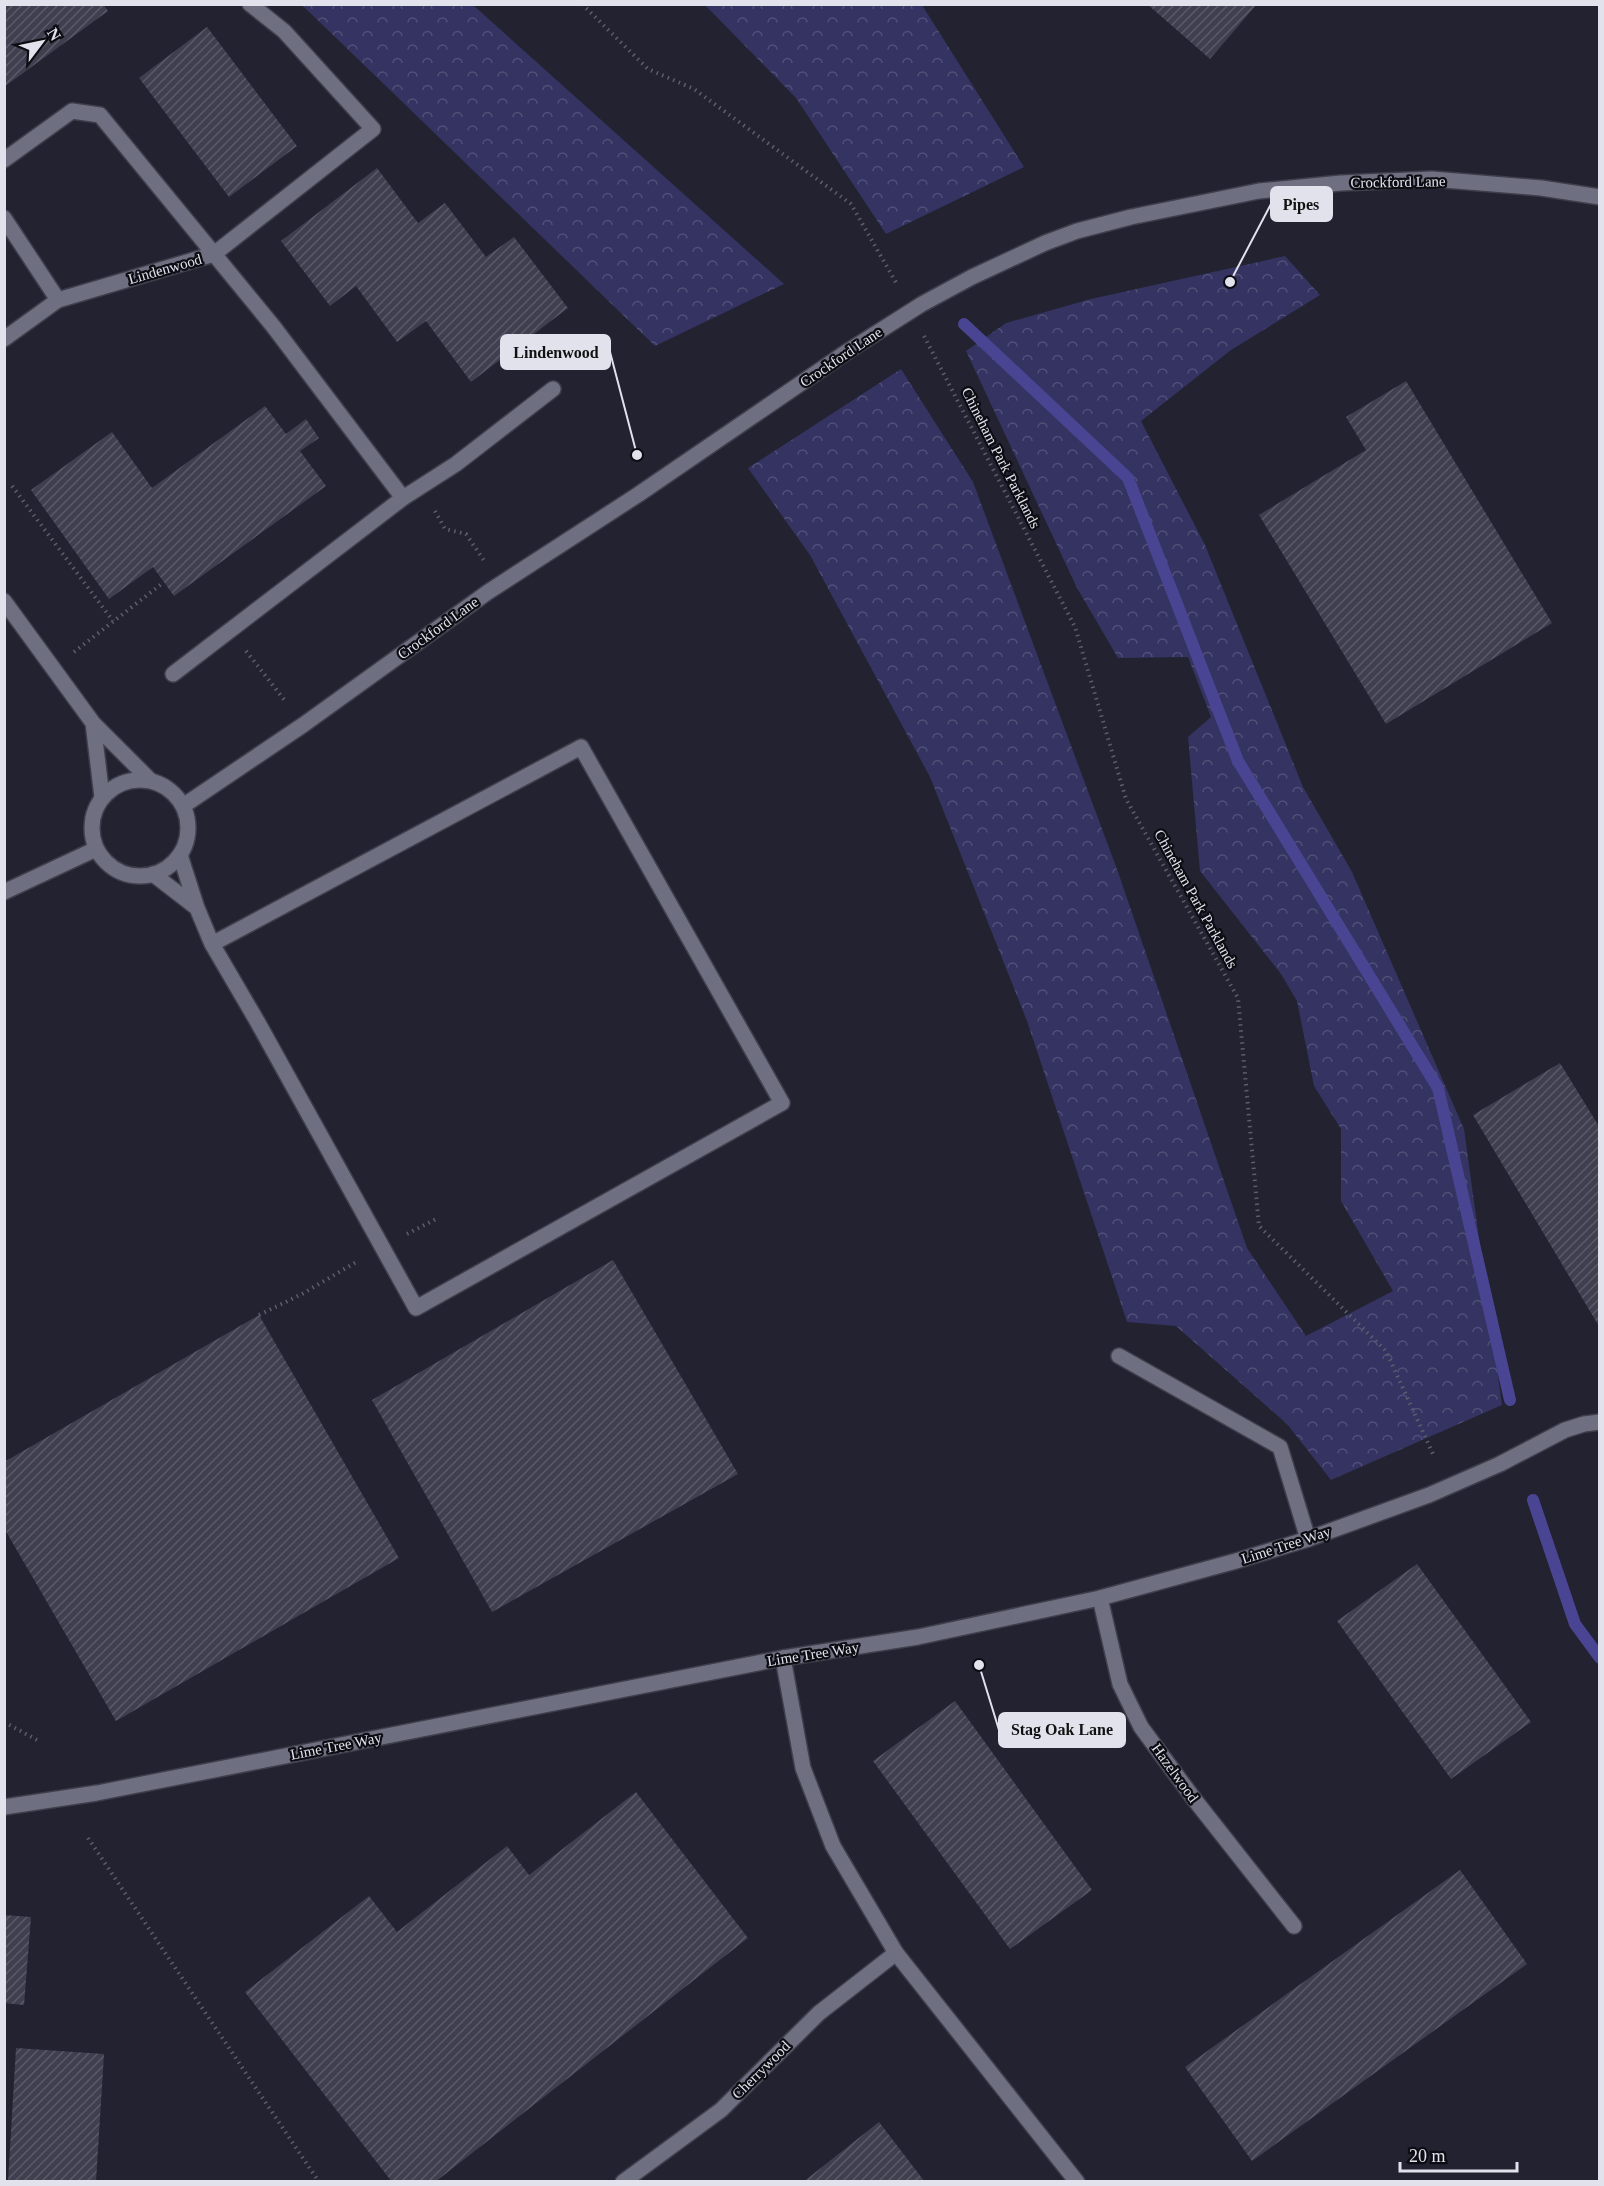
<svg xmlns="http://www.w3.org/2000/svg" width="1604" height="2186" viewBox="0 0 1604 2186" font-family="Georgia,serif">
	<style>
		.forest { fill: url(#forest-crowns) }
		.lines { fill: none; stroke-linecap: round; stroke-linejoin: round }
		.stream { stroke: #4a4592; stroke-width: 12 }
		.building { fill: url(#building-hatch) }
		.service-casing { stroke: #3e3f4b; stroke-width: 18 }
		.minor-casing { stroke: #3e3f4b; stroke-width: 18 }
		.tertiary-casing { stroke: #3e3f4b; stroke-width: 18 }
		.path { stroke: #5d5e6b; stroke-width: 4; stroke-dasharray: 1.5 4.5; stroke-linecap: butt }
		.service { stroke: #6e6f80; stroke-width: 15 }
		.minor { stroke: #6e6f80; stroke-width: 15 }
		.tertiary { stroke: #6e6f80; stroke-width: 15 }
		.labels { text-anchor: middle; stroke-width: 4.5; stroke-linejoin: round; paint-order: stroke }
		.street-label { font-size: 15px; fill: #e1e2ec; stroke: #0c0c13 }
		.leader { fill: none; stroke: #e1e2ec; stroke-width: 2 }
		.callout-dot { fill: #e1e2ec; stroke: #0c0c13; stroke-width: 2 }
		.callout { fill: #e1e2ec; stroke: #e1e2ec; stroke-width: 2 }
		.callout-label { font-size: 16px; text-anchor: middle; font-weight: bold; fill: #111 }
	</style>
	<defs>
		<pattern id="forest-crowns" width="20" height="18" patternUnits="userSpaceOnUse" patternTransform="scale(1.5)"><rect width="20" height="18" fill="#343361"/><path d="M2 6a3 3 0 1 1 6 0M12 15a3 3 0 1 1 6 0" fill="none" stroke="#515078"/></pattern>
		<pattern id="building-hatch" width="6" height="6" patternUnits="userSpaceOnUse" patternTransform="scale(1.5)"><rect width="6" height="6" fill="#3e3f4f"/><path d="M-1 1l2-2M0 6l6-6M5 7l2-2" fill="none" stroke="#5a5a68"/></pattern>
	</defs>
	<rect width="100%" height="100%" fill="#222231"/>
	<path class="forest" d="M302 5H473L784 284 655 346Z
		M705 5H922L1024 167 886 234 796 98Z
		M1285 256 1320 295 1231 350 1141 421 1205 545 1303 787 1352 872 1464 1129 1502 1405 1331 1480 1287 1424 1176 1326 1127 1322 1027 1021 930 777 810 555 748 468 901 369 973 482 1118 872 1247 1248 1306 1336 1393 1291 1341 1201V1129L1314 1086 1297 1001 1281 974 1200 871 1188 737 1211 717 1188 657 1118 658 1077 588 966 351 1006 323 1091 299Z"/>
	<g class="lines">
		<path class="stream" d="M964 324 1128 478 1238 761 1438 1088 1510 1400
			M1533 1500 1575 1624 1600 1658"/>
	</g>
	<path class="building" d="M4 4H103L108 11 4 87Z
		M1147 4H1257L1210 59Z
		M207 27 297 146 229 197 139 78Z
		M377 168 418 223 445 203 486 257 514 237 568 308 471 382 426 321 397 342 356 286 330 306 281 241Z
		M1406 381 1552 623 1386 724 1259 515 1366 450 1346 417Z
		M265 406 286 434 306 419 319 438 300 451 326 486 174 596 153 567 109 599 31 490 112 432 152 488Z
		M1560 1063 1600 1128V1328L1473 1115Z
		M613 1260 738 1474 492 1612 372 1400Z
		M259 1315 399 1558 116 1721 4 1528V1462Z
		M1417 1564 1531 1722 1451 1779 1337 1621Z
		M955 1701 1092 1890 1010 1949 873 1761Z
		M636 1792 748 1938 435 2182H392L245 1992 369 1896 397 1932 507 1846 529 1875Z
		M1460 1870 1527 1964 1252 2161 1185 2067Z
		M4 1915 31 1917 24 2005 4 2003Z
		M16 2048 104 2054 96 2182H8Z
		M879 2122 925 2182H803Z"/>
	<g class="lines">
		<g class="service-casing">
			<path id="service" d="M4 160 72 111 100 115 273 326 403 498 456 464 553 389
				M4 218 58 300
				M4 339 58 300 214 254 373 129 284 31 250 4
				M4 601 93 723 150 780
				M173 674 403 498
				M93 723 102 797
				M180 855 197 908 212 944 257 1021 416 1308 782 1103 581 747 212 944
				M153 874 197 908
				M1119 1356 1280 1447 1308 1539
				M1100 1598 1120 1684 1141 1727 1194 1799 1294 1926
				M623 2182 721 2110 819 2013 896 1953"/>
		</g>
		<g class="minor-casing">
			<path id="minor" d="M783 1658 803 1768 833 1846 896 1953 1077 2182"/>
		</g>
		<g class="tertiary-casing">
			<path id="tertiary" d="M92 828a48 48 0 1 1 96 0a48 48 0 1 1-96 0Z
				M183 806 303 725 488 592 639 494 848 351 922 304 972 277 1045 243 1077 231 1131 217 1259 191 1341 183 1432 179 1541 188 1600 197
				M4 892 96 849
				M4 1807 97 1793 783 1658 918 1637 1100 1598 1236 1561 1308 1539 1429 1495 1500 1464 1565 1430 1584 1424 1600 1422"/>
		</g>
		<path class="path" d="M582 4 648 69 694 89 851 204 898 286
			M924 336 1075 627 1126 799 1238 998 1259 1226 1386 1351 1433 1454
			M12 486 113 621
			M435 511 445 529 466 534 485 562
			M246 651 286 702
			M74 652 164 582
			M407 1234 438 1218
			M259 1315 302 1294 358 1261
			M4 1722 39 1741
			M88 1838 319 2182"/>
		<use href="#service" class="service"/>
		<use href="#minor" class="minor"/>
		<use href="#tertiary" class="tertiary"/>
	</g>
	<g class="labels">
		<g class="street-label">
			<text transform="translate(1398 182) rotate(-1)" y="5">Crockford Lane</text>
			<text transform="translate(165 269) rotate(-16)" y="5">Lindenwood</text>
			<text transform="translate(841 357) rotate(-34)" y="5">Crockford Lane</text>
			<text transform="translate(1001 458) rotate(63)" y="5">Chineham Park Parklands</text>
			<text transform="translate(438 628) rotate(-36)" y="5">Crockford Lane</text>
			<text transform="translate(1196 899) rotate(61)" y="5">Chineham Park Parklands</text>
			<text transform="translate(1286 1545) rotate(-18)" y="5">Lime Tree Way</text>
			<text transform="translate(813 1654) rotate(-9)" y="5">Lime Tree Way</text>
			<text transform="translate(336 1746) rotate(-11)" y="5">Lime Tree Way</text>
			<text transform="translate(1175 1773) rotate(54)" y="5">Hazelwood</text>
			<text transform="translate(761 2070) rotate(-45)" y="5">Cherrywood</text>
		</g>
	</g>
	<path class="leader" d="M1230 282L1271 204M637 455L610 352M979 1665L999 1730"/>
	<g class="callout-dot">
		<circle cx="1230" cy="282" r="6"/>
		<circle cx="637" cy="455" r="6"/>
		<circle cx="979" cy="1665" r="6"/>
	</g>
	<g class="callout">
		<rect x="1271" y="187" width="61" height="34" rx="6"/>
		<rect x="501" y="335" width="109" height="34" rx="6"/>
		<rect x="999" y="1713" width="126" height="34" rx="6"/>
	</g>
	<g class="callout-label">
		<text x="1301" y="210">Pipes</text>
		<text x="556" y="358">Lindenwood</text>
		<text x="1062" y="1735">Stag Oak Lane</text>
	</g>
	<rect width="1604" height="2186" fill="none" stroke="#e1e2ec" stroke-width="12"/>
	<g transform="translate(42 42) rotate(58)" stroke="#0c0c13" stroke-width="4.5" paint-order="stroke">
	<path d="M0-4.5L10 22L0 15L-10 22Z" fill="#e1e2ec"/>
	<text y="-9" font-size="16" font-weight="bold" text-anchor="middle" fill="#e1e2ec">N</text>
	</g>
	<path d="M1400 2162v9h117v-9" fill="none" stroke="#e1e2ec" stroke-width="3"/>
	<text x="1409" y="2162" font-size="18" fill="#e1e2ec" stroke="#0c0c13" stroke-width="4.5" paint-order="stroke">20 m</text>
</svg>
